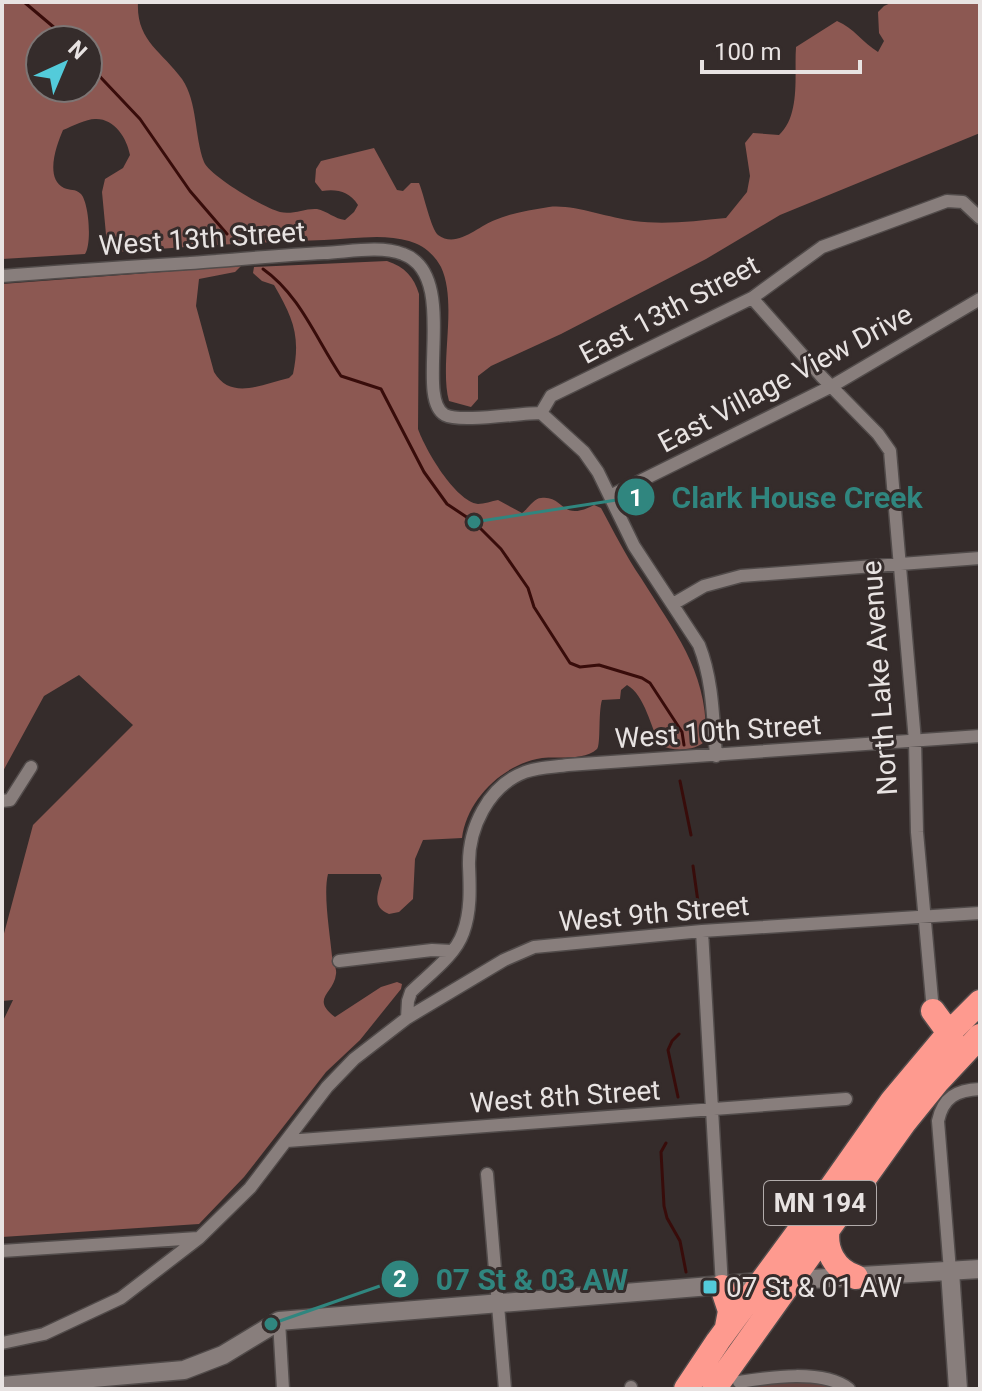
<svg xmlns="http://www.w3.org/2000/svg" width="982" height="1391" viewBox="0 0 982 1391" font-family="Roboto,sans-serif">
	<style>
		.green { fill: #654440 }
		.forest { fill: #8c5852; fill-rule: evenodd }
		.lines { fill: none; stroke-linecap: round; stroke-linejoin: round }
		.stream { stroke: #380c0a; stroke-width: 3 }
		.street-casing { stroke: #514b4a; stroke-width: 15 }
		.secondary-casing { stroke: #514b4a; stroke-width: 21 }
		.highway-casing { stroke: #514b4a; stroke-width: 27 }
		.street { stroke: #887e7c; stroke-width: 12 }
		.secondary { stroke: #887e7c; stroke-width: 18 }
		.highway { stroke: #fe9a8f; stroke-width: 24 }
		.poi-dot { fill: #53cbda; stroke: #352c2b; stroke-width: 3 }
		.labels { text-anchor: middle; stroke-width: 6; stroke-linejoin: round; paint-order: stroke }
		.shield { fill: #352c2b; stroke: #b2acab; stroke-width: 2 }
		.shield-label { font-size: 26px; font-weight: bold; fill: #e8e3e2 }
		.street-label { font-size: 28px; fill: #e8e3e2; stroke: #352c2b }
		.poi-label { font-size: 28px; fill: #e8e3e2; stroke: #352c2b; text-anchor: start }
		.leader { fill: none; stroke: #30867f; stroke-width: 3 }
		.callout-dot { fill: #30867f; stroke: #352c2b; stroke-width: 3 }
		.mark-label { font-size: 24px; text-anchor: middle; font-weight: bold; fill: #fff }
		.callout-label { font-size: 30px; text-anchor: middle; font-weight: bold; fill: #30867f; stroke: #352c2b; stroke-width: 6; stroke-linejoin: round; paint-order: stroke }
	</style>
	<rect width="100%" height="100%" fill="#352c2b"/>
	<path class="green" d="M819 1378 846 1389H728L733 1382Z"/>
	<path class="forest" d="M2 2H138C136 41 162 51 182 79 198 103 194 135 204 162 210 176 264 208 280 212 293 215 305 208 317 209 327 211 335 219 345 220L354 212 358 205C349 191 337 189 322 191L315 182 316 169 321 161 374 148 397 190 403 191 411 183H419C424 195 431 229 438 235 457 249 478 226 495 220 511 213 531 210 549 207 573 204 608 218 634 221 665 225 695 221 726 218L747 192 750 176 745 143 753 133 779 135C801 115 794 74 796 47L837 21C854 28 862 42 878 52L884 41 879 33 878 12 884 6 893 2H980V133L780 215 706 259 561 334 491 366 478 376V399L471 407 449 401C439 365 458 303 441 267 434 254 423 245 409 241 383 233 351 239 324 240 254 242 185 247 116 252L107 245 102 192 105 179 123 168 130 155C127 138 114 118 95 119 86 119 73 126 63 130 57 144 44 178 64 188 70 191 75 188 81 194 89 203 92 244 85 254L2 259ZM40 40H88V88H40Z
		M387 261C405 267 414 277 419 294L418 429C425 449 455 501 478 504 484 504 492 501 498 500L522 513C528 509 534 498 541 498 565 495 560 523 594 505L601 508C614 532 626 556 641 578 675 633 708 671 706 740 697 751 673 752 660 745 651 728 645 695 627 685L621 690 620 699 602 700C598 712 601 745 597 749 584 761 558 756 542 758 503 764 467 799 462 838L423 840 415 859 413 899 399 912 389 914C371 907 378 893 382 878L380 874H328C323 894 330 934 332 956 333 961 337 969 336 974 334 994 310 998 335 1017L381 987 397 982 402 984 401 989 360 1040 326 1072 244 1177 199 1224 2 1237V1023L13 1000 2 1001V941L33 825 133 725 79 675 44 696 2 773V284L241 266 235 272 199 279 196 306 214 372C231 401 262 384 289 378L293 374C301 336 293 318 274 285L262 281 253 273 254 267Z"/>
	<g class="lines">
		<path class="stream" d="M24 2 69 40
			M88 64 140 119 190 191 227 234
			M263 269C300 295 316 339 341 376L381 389 424 472 447 504 474 522 501 549 528 588 534 607 570 663 580 667 599 665 642 678 650 683 682 732 684 745
			M680 781 691 835
			M693 866 698 902 703 917
			M678 1097 668 1050 672 1041 679 1034
			M666 1143 661 1152 664 1206 667 1218 680 1241 686 1272"/>
		<g class="street-casing">
			<path id="street" d="M2 276C65 271 128 267 190 263 235 260 279 255 324 253 348 252 380 245 403 254 461 275 413 398 445 415 461 423 518 413 541 413
				M752 298 822 377 878 434 890 451 915 741 917 832 933 1011
				M541 413 551 396 752 298 822 247 947 201 963 202 980 218
				M541 413 584 452 598 472 634 546 699 645C713 680 713 719 716 756
				M610 496 832 386 980 299
				M673 604 704 586 741 576 980 558
				M2 801 10 800 31 767
				M702 931 722 1287
				M339 961 432 950 452 951
				M407 1018 408 1001 411 992C428 975 455 956 463 933 471 912 470 888 469 866 468 829 488 786 525 772 538 767 554 767 568 765L980 736
				M287 1141 846 1099
				M487 1174 505 1389
				M2 1251 198 1238
				M950 1271 938 1121C943 1097 957 1090 980 1089
				M279 1321 283 1389
				M2 1343 44 1334 121 1298 199 1238 250 1188 327 1087 354 1059 407 1018 504 960 534 947 702 931 980 913
				M739 1382C770 1377 823 1369 849 1389
				M631 1389V1387"/>
		</g>
		<g class="secondary-casing">
			<path id="secondary" d="M950 1271 958 1389
				M2 1386 184 1370 223 1355 279 1321 760 1282 980 1269"/>
		</g>
		<g class="highway-casing">
			<path id="highway" d="M933 1011 949 1033 954 1045
				M828 1228C824 1250 835 1270 856 1277
				M722 1287 730 1311 727 1327
				M686 1389 718 1341 832 1186 892 1101 949 1033 980 1002
				M714 1389 904 1123 938 1081 980 1036"/>
		</g>
		<use href="#street" class="street"/>
		<use href="#secondary" class="secondary"/>
		<use href="#highway" class="highway"/>
	</g>
	<rect class="poi-dot" x="702" y="1279" width="16" height="16" rx="4"/>
	<g class="labels">
		<rect class="shield" x="764" y="1181" width="112" height="44" rx="6"/>
		<g class="shield-label">
			<text x="820" y="1212">MN 194</text>
		</g>
		<g class="street-label">
			<text transform="translate(202 238) rotate(-4)" y="10">West 13th Street</text>
			<text transform="translate(669 309) rotate(-28)" y="10">East 13th Street</text>
			<text transform="translate(785 378) rotate(-28)" y="10">East Village View Drive</text>
			<text transform="translate(879 678) rotate(-94)" y="10">North Lake Avenue</text>
			<text transform="translate(718 731) rotate(-4)" y="10">West 10th Street</text>
			<text transform="translate(654 913) rotate(-5)" y="10">West 9th Street</text>
			<text transform="translate(565 1096) rotate(-4)" y="10">West 8th Street</text>
		</g>
		<g class="poi-label">
			<text x="726" y="1297">07 St &amp; 01 AW</text>
		</g>
	</g>
	<path class="leader" d="M474 522L636 497M271 1324L400 1279"/>
	<g class="callout-dot">
		<circle cx="474" cy="522" r="8"/>
		<circle cx="271" cy="1324" r="8"/>
		<circle cx="636" cy="497" r="20"/>
		<circle cx="400" cy="1279" r="20"/>
	</g>
	<g class="mark-label">
		<text x="636" y="506">1</text>
		<text x="400" y="1287">2</text>
	</g>
	<g class="callout-label">
		<text x="797" y="508">Clark House Creek</text>
		<text x="532" y="1290">07 St &amp; 03 AW</text>
	</g>
	<rect width="982" height="1391" fill="none" stroke="#e8e3e2" stroke-width="8"/>
	<g transform="translate(64 64) rotate(44)"><circle r="38" fill="#352c2b" stroke="#7d7574" stroke-width="2"/>
	<path d="M0-6L14 30L0 20L-14 30Z" fill="#53cbda"/>
	<text y="-12" font-size="22" font-weight="bold" text-anchor="middle" fill="#e8e3e2">N</text>
	</g>
	<path d="M702 60v12h158v-12" fill="none" stroke="#e8e3e2" stroke-width="4"/>
	<text x="714" y="60" font-size="24" fill="#e8e3e2" stroke="#352c2b" stroke-width="6" paint-order="stroke">100 m</text>
</svg>
